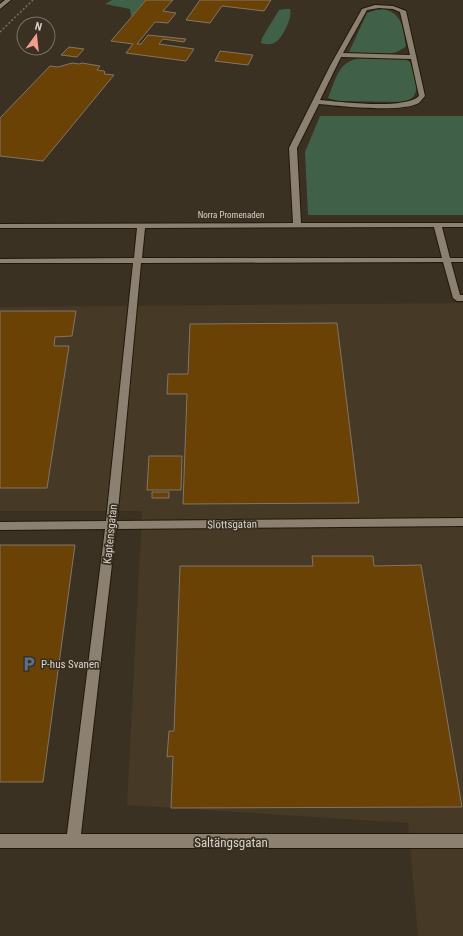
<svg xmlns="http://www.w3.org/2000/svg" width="463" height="936" viewBox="0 0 463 936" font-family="'Roboto Condensed',sans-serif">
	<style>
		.built { fill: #463925 }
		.green { fill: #406147 }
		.building { fill: #6a4206; stroke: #827567 }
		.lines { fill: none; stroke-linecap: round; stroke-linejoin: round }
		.minor-casing { stroke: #21180b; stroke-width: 2 }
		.path { stroke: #776f63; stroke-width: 1.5; stroke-dasharray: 2 2; stroke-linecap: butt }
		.minor { fill: #8c8171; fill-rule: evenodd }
		.labels { text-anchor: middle; stroke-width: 3.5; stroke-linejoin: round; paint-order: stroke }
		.far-street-label { font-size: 9px; fill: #d8d2c9; stroke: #3a3123 }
		.street-label { font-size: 11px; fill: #d8d2c9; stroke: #3a3123 }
		.poi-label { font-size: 11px; fill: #d8d2c9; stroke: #3a3123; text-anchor: start }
		.near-street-label { font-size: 13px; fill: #d8d2c9; stroke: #3a3123 }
	</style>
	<rect width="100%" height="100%" fill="#3a3123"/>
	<path class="built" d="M463 303V936H418L408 823 127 805 142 511H0V307Z"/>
	<path class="green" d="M112 0H146L131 17 130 9 105 4Z
		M285 9H290C293 17 282 40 274 43 270 45 265 44 261 43L262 38 279 10Z
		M383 9C403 13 403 29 406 46 393 59 365 55 349 52L367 13 376 10Z
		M361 58 405 59 410 62C415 77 424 96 404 102L338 101 328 98C336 79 338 61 361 58Z
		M320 116H463V215H308L305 152Z"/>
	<path class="building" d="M146 0H173L163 11 176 13 168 23 155 22 137 44H141L148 35 186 39 184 42 163 39 159 44 194 49 186 61 126 53 133 44 111 41Z
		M200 0H271L264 11 222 6 210 23 186 20Z
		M69 47 84 49 77 57 61 55Z
		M220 51 253 55 248 65 215 61Z
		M72 63 79 64 82 63 100 66 97 70 104 71 105 72 104 74 114 75 43 161 0 156V118L50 66 58 67Z
		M0 311H76L72 336 55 337 54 346H69L47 488H0Z
		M337 323 359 503 183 504 187 394H167L168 374H188L190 324Z
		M149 456H182L181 490H147Z
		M152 492H169V498H152Z
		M0 545H75L43 782H0Z
		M312 556H373L374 566 421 565 462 807 171 808 173 756 167 757 169 731H174L180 566H313Z"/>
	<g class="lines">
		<g class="minor-casing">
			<path id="minor" d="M5 0H11L0 9V4Z
				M375 5 393 6 406 11 425 96C423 98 421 101 419 103 401 113 340 106 319 104L297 148 301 223H463V227H442L450 258H463V262H451L460 295H463V301H457L453 298 443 262 141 263 117 521 463 518V526L116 529 81 834H463V848H0V834H67L105 529 0 530V522L106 521 133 263H0V259L134 258 137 228H0V224L293 223 289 148 330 66 362 9ZM379 8 393 9 400 12 410 55 343 53 367 10ZM341 57 411 59 419 96C404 110 342 102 320 100ZM434 227 442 258H142L145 228Z"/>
		</g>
		<path class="path" d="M0 32 33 0"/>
		<use href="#minor" class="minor"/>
	</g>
	<defs>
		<g id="parking-bare" transform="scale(1.2)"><path d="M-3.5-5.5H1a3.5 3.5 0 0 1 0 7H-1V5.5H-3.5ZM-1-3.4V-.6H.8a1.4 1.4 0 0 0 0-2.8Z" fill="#5c6f8a" stroke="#3a3123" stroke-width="2.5" paint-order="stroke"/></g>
	</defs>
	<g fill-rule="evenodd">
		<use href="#parking-bare" x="29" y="664"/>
	</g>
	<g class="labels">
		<g class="far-street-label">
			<text x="231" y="218">Norra Promenaden</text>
		</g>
		<g class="street-label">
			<text transform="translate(232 524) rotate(-1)" y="4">Slottsgatan</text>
			<text transform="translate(110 534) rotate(-84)" y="4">Kaptensgatan</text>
		</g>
		<g class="poi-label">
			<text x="41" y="668">P-hus Svanen</text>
		</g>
		<g class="near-street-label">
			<text x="231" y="847">Saltängsgatan</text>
		</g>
	</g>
	<g transform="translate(36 36) rotate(15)"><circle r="19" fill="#3a3123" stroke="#797165"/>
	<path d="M0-3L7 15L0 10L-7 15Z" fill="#f59c92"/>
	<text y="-6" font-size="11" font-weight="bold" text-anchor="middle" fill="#d8d2c9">N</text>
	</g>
</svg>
